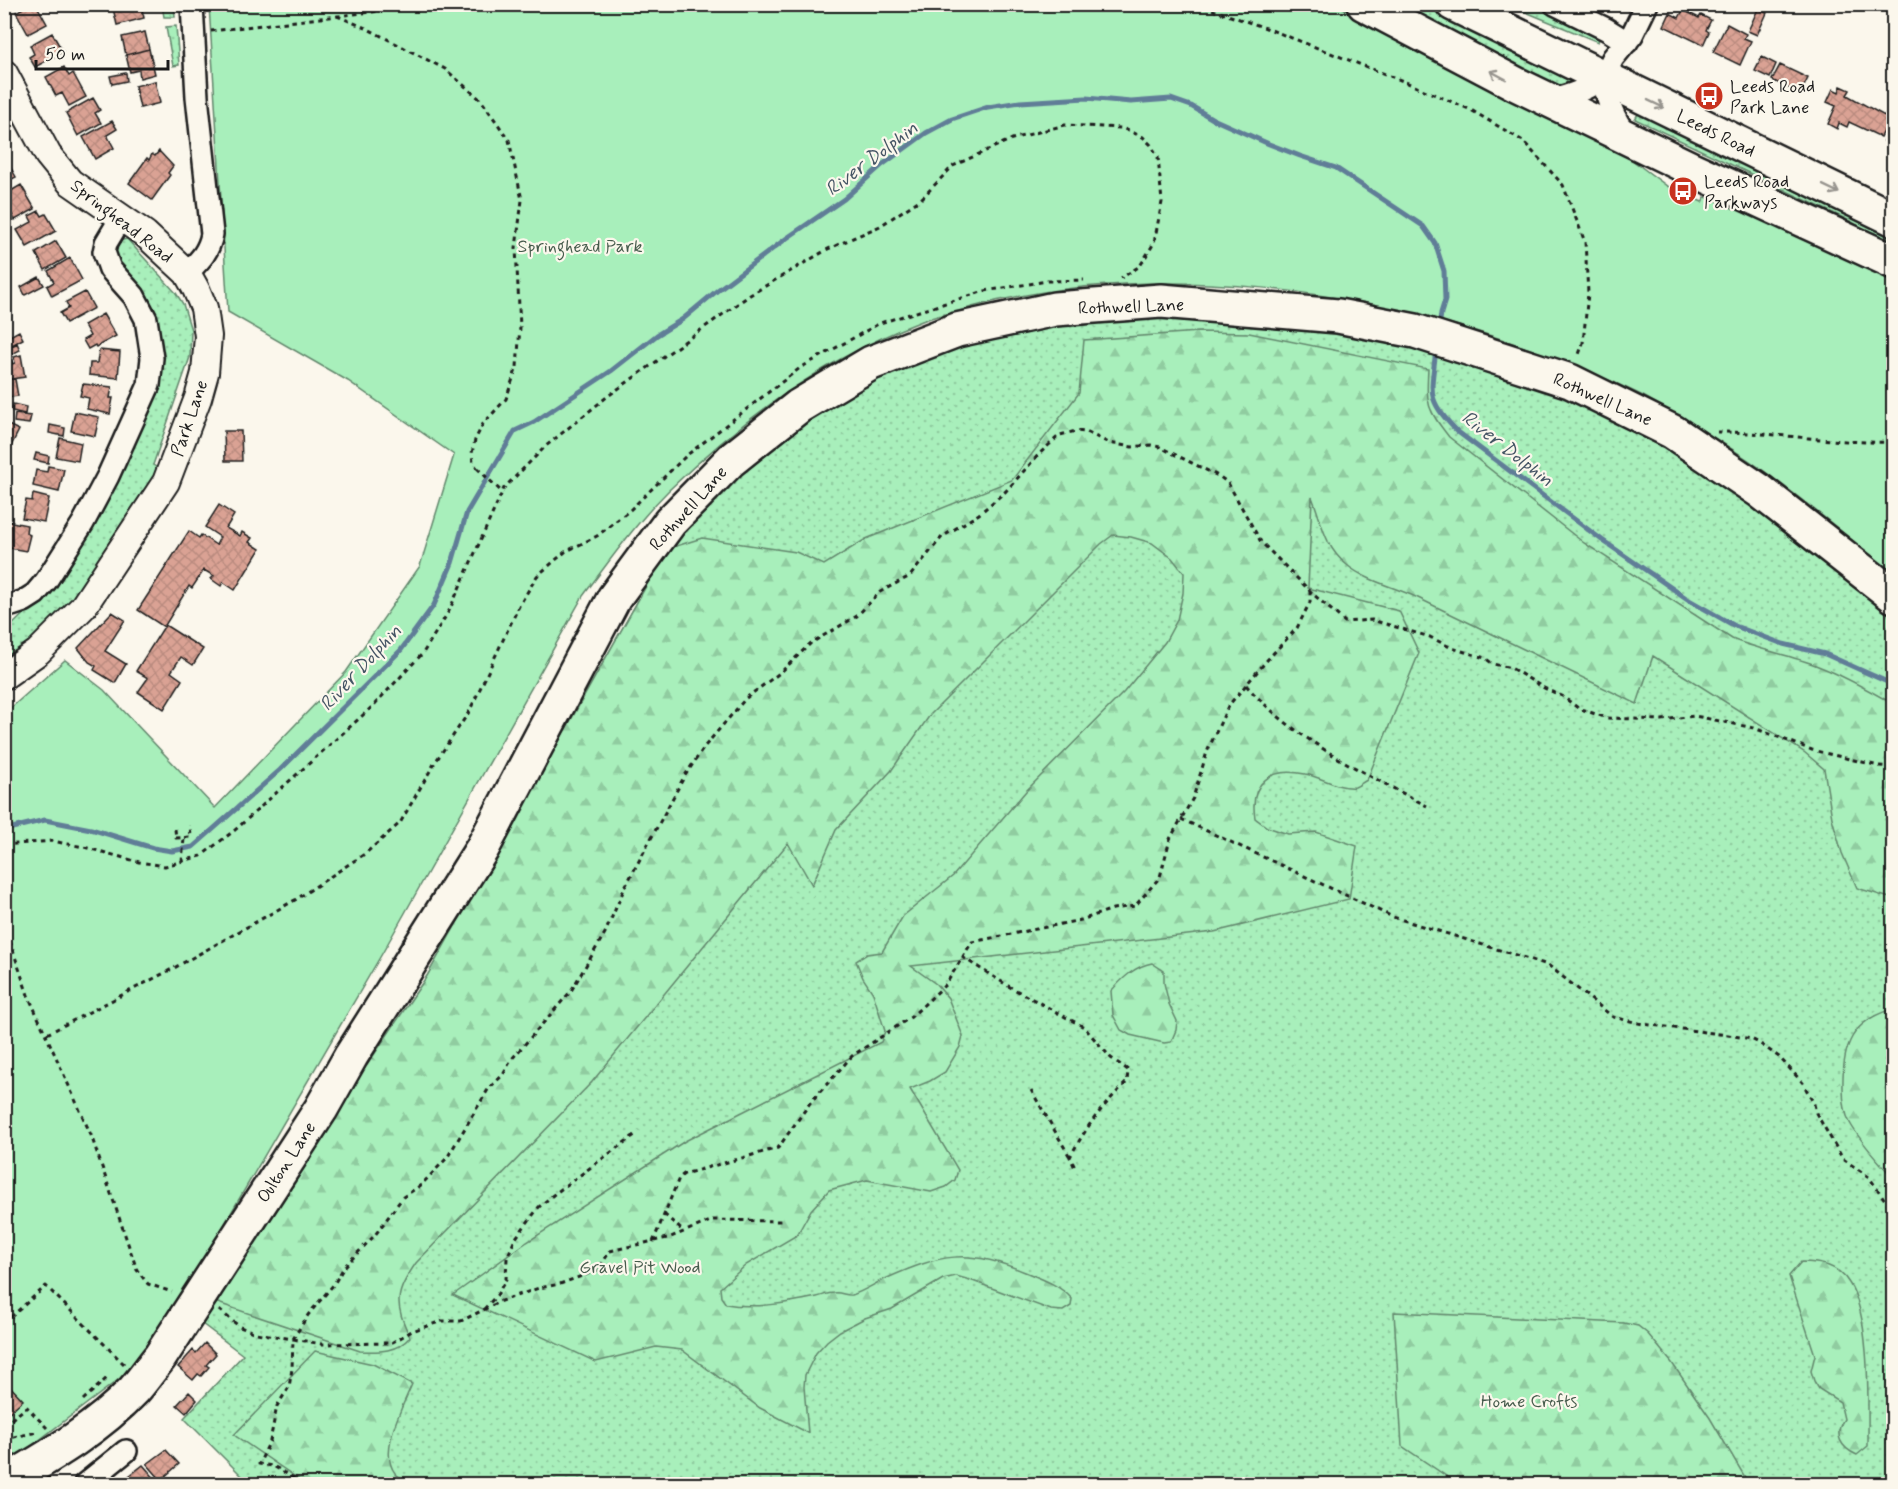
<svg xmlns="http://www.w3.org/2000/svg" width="1898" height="1489" viewBox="0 0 1898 1489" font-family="Mynerve,sans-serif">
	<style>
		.grass { fill: url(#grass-dots); stroke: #62866c; stroke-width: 1.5 }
		.forest { fill: url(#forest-firs); stroke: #62866c; stroke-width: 1.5 }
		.park { fill: #a8efbb; stroke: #62866c; stroke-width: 1.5 }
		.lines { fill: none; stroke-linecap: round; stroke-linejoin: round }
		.stream { stroke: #607d97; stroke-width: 5 }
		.building { fill: url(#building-cross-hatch); stroke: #1c1c1c; stroke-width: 1.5 }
		.minor-casing { stroke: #1c1c1c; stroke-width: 26 }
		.tertiary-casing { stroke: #1c1c1c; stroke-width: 30 }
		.primary-casing { stroke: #1c1c1c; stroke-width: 38 }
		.path { stroke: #1c1c1c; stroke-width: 3; stroke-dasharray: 4.5 4.5; stroke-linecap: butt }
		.minor { stroke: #fbf7ec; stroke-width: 21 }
		.tertiary { stroke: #fbf7ec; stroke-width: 26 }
		.primary { stroke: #fbf7ec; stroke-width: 33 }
		.path-bridge { stroke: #1c1c1c; stroke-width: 3; stroke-dasharray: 4.5 4.5; stroke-linecap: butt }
		.oneway { stroke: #97948e }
		.labels { text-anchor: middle; stroke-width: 4.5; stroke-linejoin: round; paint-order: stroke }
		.poi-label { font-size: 18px; fill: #1c1c1c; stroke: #fbf7ec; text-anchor: start }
		.street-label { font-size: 18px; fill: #1c1c1c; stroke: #fbf7ec }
		.park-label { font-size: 18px; fill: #465b4c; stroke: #fbf7ec }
		.water-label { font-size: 20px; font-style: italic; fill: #445464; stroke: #fbf7ec }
	</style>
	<defs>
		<pattern id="grass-dots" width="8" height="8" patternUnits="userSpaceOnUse" patternTransform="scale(1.5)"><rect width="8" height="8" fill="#a8efbb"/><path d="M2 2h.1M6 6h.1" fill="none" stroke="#90cca0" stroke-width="1.8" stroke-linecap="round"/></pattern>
		<pattern id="forest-firs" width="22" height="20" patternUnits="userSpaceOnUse" patternTransform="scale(1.5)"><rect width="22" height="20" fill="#a8efbb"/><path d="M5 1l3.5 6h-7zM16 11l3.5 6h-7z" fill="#90cca0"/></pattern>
		<pattern id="building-cross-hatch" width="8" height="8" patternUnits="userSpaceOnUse" patternTransform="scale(1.5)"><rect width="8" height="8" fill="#daa294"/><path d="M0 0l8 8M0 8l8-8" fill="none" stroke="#ba8b7f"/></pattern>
	</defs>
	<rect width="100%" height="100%" fill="#fbf7ec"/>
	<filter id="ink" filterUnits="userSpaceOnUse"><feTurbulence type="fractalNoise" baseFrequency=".0167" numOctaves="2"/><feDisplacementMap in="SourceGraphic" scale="12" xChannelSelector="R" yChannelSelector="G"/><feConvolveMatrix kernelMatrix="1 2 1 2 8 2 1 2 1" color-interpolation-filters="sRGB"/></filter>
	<g filter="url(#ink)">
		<path class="grass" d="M162 5H174L175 17H164Z
			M1383 5H1425L1581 79 1580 82 1552 88Z
			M1509 5H1538L1600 35 1598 42Z
			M176 26 179 65 173 66 166 27Z
			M1641 109 1893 231V247L1852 222 1635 119Z
			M127 239 176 293 183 304 191 330 190 357 153 465 159 469 113 546 61 617 5 665V632L52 586 158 372 111 252 118 241Z
			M1100 318H1166L1302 323 1383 339 1526 381 1597 410 1663 443 1807 543 1893 617V1484H250L184 1418 243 1355 197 1320 427 976 667 549 721 488 772 443 817 413 889 371 968 341 1049 321Z"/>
		<path class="forest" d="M1199 332 1249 333 1428 369C1426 405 1427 409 1449 437L1584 543 1732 639C1760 650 1790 655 1818 666 1844 676 1869 690 1893 704V899L1857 888 1842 853 1832 818 1824 769 1804 752 1653 656 1637 704C1564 669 1491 633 1418 598 1395 587 1366 581 1347 565 1324 547 1322 522 1312 497L1308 588 1399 611 1419 653 1367 780C1363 782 1358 786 1355 787 1337 789 1322 777 1305 774 1271 767 1249 782 1255 818L1267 827 1288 834 1316 832 1357 846 1349 899 1214 932 911 966 936 984 948 998 963 1036 960 1047 945 1072 930 1081 910 1089 958 1170 955 1180 946 1187 931 1192 867 1180 829 1190 811 1210 797 1235 746 1265 720 1288 721 1297 726 1304C754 1309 788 1303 817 1297 822 1296 828 1293 834 1293 841 1292 846 1296 852 1295 864 1291 874 1284 885 1279 941 1254 967 1248 1025 1272 1042 1279 1060 1285 1072 1299L1071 1306 1063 1311 1051 1310 970 1280 956 1276 943 1279 892 1309 865 1318 840 1331 827 1341 816 1353 805 1375 804 1387 808 1433 760 1408 682 1350 656 1347 596 1362 453 1295 527 1242 685 1141 881 1042 885 1031 873 993 863 978 856 961 867 954 882 952 903 916 953 876 1026 791 1124 692 1165 642 1177 620 1183 593 1184 573 1172 558 1152 543 1131 537 1113 535 1101 544 930 715 891 771 836 830 812 885 788 843 592 1082 416 1263C395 1294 394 1303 410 1337 397 1352 380 1352 360 1351L209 1300 427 976 667 549 702 538 796 552 824 565 866 539 1012 480 1079 393 1084 340Z
			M1152 963 1164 971V983L1169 1004 1177 1021 1176 1030 1171 1042 1164 1043 1130 1035 1121 1030 1113 1015 1111 991C1123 978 1135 966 1152 963Z
			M1893 1009H1894L1893 1178C1879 1161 1861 1143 1850 1123 1844 1112 1843 1099 1843 1087 1842 1046 1852 1020 1893 1009Z
			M1801 1262C1820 1262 1838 1265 1849 1283 1871 1315 1868 1406 1868 1446L1857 1455C1841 1448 1833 1435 1844 1419L1840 1402 1819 1389 1814 1381 1811 1371 1815 1355 1789 1276Z
			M1394 1312 1624 1323 1638 1326 1648 1334 1672 1363 1710 1418 1749 1484H1505L1497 1479 1458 1484 1402 1446Z
			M315 1351 373 1364 412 1384C403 1406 378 1451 395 1473 398 1477 406 1481 410 1484H306L234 1435Z"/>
		<path class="park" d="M209 5H1337L1591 135 1632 160 1667 186 1702 202 1705 197 1749 208 1893 274V574C1855 542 1816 510 1776 480 1735 449 1688 421 1643 396 1612 380 1579 368 1546 355 1373 289 1154 258 972 307 956 312 938 315 922 321 826 357 741 420 668 491 636 523 610 560 583 596L383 952 182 1297 131 1370 26 1450 5 1461V713L65 660 104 690 215 808 346 672 420 566 454 455 348 381 228 312Z"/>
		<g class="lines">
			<path class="stream" d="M1436 350C1431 393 1425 399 1458 432L1602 540 1689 600 1735 626 1783 644 1825 654 1894 685
				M4 830 45 820 91 829 153 848 172 851 193 847 280 770 401 650 434 605 452 563 467 512 515 431 534 422 611 371 657 335 683 319 719 289 787 238 844 199 882 165 926 133 952 119 988 107 1020 102 1086 98 1131 102 1171 99 1191 106 1213 119 1269 144 1300 156 1336 168 1423 226 1435 243 1444 271 1445 300 1441 313 1439 328"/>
		</g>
		<path class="building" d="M30 4H36L47 24 28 34 16 12Z
			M112 4 141 5 144 18 117 25Z
			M1758 9 1767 13 1757 35 1748 31Z
			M1683 10 1699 18 1701 15 1711 20 1706 30 1709 32 1703 45 1664 26 1670 13 1679 18Z
			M1727 24 1746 34 1744 38 1751 41 1740 65 1713 52Z
			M145 32 149 49 126 55 122 37Z
			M52 33 63 52 35 67 29 57 34 54 30 45Z
			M149 49 155 74 140 78 139 70 130 72 126 55Z
			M1762 57 1776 64 1770 78 1755 71Z
			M1780 65 1808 78 1800 94 1772 80Z
			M64 67 69 76 73 73 86 97 69 106 62 93 56 96 46 77Z
			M126 73 127 81 112 84 110 76Z
			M155 81 160 103 140 108 135 86Z
			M1841 86 1850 90 1847 95 1890 119 1881 137 1849 122 1847 127 1839 123 1837 129 1828 124 1836 106 1827 102 1833 89 1839 92Z
			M93 98 100 110 95 113 101 123 78 136 66 113Z
			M112 121 117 129 107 135 114 148 95 159 83 137Z
			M1894 122V146L1884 141Z
			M159 151 173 166 168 173 170 175 152 200 129 183 147 158 149 160 152 154 155 156Z
			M4 156 16 177 4 183Z
			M21 185 35 209 15 220 8 208 4 210V195Z
			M39 211 42 216 46 214 56 231 27 247 17 230 32 222 29 216Z
			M56 241 66 258 45 270 36 253Z
			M70 258 82 280 52 296 47 286 54 282 48 271Z
			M39 277 44 285 25 295 21 287Z
			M85 292 94 308 66 323 60 313 69 308 66 302Z
			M103 314 116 336 96 347 95 345 88 349 83 340 90 336 84 325Z
			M19 331 23 339 10 346 6 338Z
			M17 343 20 350 8 356 5 350Z
			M99 350 120 352 118 378 89 375 90 363H97Z
			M21 355 25 377 4 380V363L12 362V364L15 363 14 357Z
			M15 379 18 396 4 398V380Z
			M83 384 112 387 110 398H113L110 414 87 409 89 398 80 396Z
			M13 404 26 407 25 414 12 411Z
			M75 412 99 417 95 436 71 431Z
			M15 414 31 416 29 424 14 422Z
			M4 423 19 430 11 446 4 442Z
			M50 425 65 428 64 436 49 433Z
			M224 431H241L242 461H225Z
			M60 438 81 443 78 461 56 457Z
			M4 442 11 446 4 459Z
			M36 453 49 456 48 463 34 460Z
			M48 466 64 469 59 492 33 486 36 470 47 472Z
			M33 494 49 498 44 522 22 518 26 500 32 501Z
			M219 505 234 515 226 528 240 536 242 532 252 538 249 542 260 549 235 590 223 582 221 586 211 579 214 576 204 570 192 588 189 586 164 627 138 610 189 531 199 538 201 535 216 545 220 537 205 527Z
			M7 521 27 525 26 533 30 535 26 551 4 547V536L8 537 9 530 6 529Z
			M112 612 125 620 105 651 126 664 115 683 94 670 96 666 89 662 78 648Z
			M165 625 203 649 193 665 181 657 171 672 182 680 164 709 138 692 148 678 136 671Z
			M205 1343 216 1354 206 1365 209 1367 201 1376 198 1374 193 1380 178 1367 193 1350 196 1353Z
			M4 1380 23 1400 5 1416H4Z
			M189 1392 197 1400 186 1413 177 1405Z
			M166 1450 179 1464 161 1480 147 1464Z
			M143 1465 157 1481 153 1484H116L123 1478 127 1481 130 1478 129 1476Z"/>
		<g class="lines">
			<g class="minor-casing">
				<path id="minor" d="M1555 4 1606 29 1627 42
					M1603 78 1613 58 1632 35 1647 4
					M1603 78C1607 100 1613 117 1626 135
					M1551 100C1571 95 1586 90 1603 78
					M187 273C199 261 209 252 212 234L197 97 192 4
					M12 605 24 601 35 594 46 581 83 523 108 476 149 385 152 358 146 319 134 296 110 269 104 252 106 243 121 218
					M85 1484 126 1451"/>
			</g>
			<g class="tertiary-casing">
				<path id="tertiary" d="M4 73 48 155 70 182 145 234 187 273 196 289 204 308 208 336 205 373 198 398 166 482 83 607 38 652 4 676"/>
			</g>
			<g class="primary-casing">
				<path id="primary" d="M1364 4 1516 84 1692 169 1894 262
					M1453 4 1894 219
					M4 1483C50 1456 97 1429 134 1390 143 1380 151 1368 160 1357L321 1109 351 1056 482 849 614 598 670 522 731 460 799 406 871 363 957 330 1055 309 1161 301 1338 316 1415 331 1570 381 1673 432 1760 491 1894 596"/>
			</g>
			<path class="path" d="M1195 4 1266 28 1403 81 1471 110 1523 141 1563 185 1585 242 1588 293 1583 343 1578 357
				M337 16 368 29 445 69 481 100 509 140 522 200 516 248 520 327 517 367 506 399 483 424 475 440 472 453 473 463 477 468
				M211 31 388 10 417 4
				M1717 432C1776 432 1835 444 1894 442
				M1246 685C1294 740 1363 772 1427 806
				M1181 819 1393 917 1548 965 1613 1017 1643 1024 1728 1035 1751 1039 1759 1043 1779 1057 1803 1083 1814 1104 1816 1113 1843 1159 1869 1177 1894 1213
				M175 829 176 838 191 837 190 825
				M4 845 52 841 84 847 139 862 165 866 201 856 235 830 373 706 423 653 449 611 504 488 546 446 608 396 750 295 828 249 880 226 921 199 953 166 1012 139 1065 125 1122 128 1143 137 1151 145 1158 157 1162 202 1154 243 1140 266 1121 278
				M182 862 184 838
				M4 924 28 995 91 1135 137 1270 148 1284 172 1292
				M962 957 1010 987 1084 1027 1111 1058 1128 1070 1127 1082C1102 1106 1086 1127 1070 1157L1076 1170
				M47 1034 174 968 295 900 366 853 400 823 434 764 469 712 519 606 537 576 565 552 597 536 630 510 687 455 800 368 880 323 985 291 1047 281 1084 280
				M1031 1090 1070 1157
				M664 1214 684 1232
				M653 1242 679 1178 684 1174 778 1148 810 1103 852 1056 911 1017 946 984 972 942 1081 920 1113 909 1135 906 1160 877 1170 839 1193 798 1207 752 1228 706 1268 659 1297 628 1310 602V591
				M484 1309 497 1295 506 1279 507 1258 515 1239 539 1207 553 1195 636 1134
				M219 1310 240 1327 256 1333 293 1339 308 1315 334 1284 344 1267 375 1235 403 1197 421 1185 447 1158 489 1088 503 1075 511 1060 571 991 605 933 625 887 684 777 705 746 746 698 781 672 811 643 857 616 880 592 910 576 942 537 979 514 1006 491 1040 453 1060 435 1076 431 1086 432 1109 443 1132 447 1151 445 1160 447 1220 477 1228 483 1261 542 1314 595 1345 622 1372 620 1430 637 1452 648 1485 658 1493 664 1511 668 1544 688 1562 696 1578 708 1607 718 1662 720 1695 716 1754 728 1812 750 1879 766 1894 767
				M4 1323 46 1286 124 1364
				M83 1400 107 1378
				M4 1425 27 1407 47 1428
				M4 1439 38 1432
				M301 1484 299 1481 273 1466 259 1464 270 1441 277 1406 289 1387 292 1369 293 1339 322 1344 391 1343 412 1331 442 1321H461L501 1301 539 1288 560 1284 598 1270 610 1251 671 1237 713 1220 782 1221"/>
			<use href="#minor" class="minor"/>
			<use href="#tertiary" class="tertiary"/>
			<use href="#primary" class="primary"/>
			<path class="path-bridge" d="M477 468 503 493"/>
		</g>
		<defs><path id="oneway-shaft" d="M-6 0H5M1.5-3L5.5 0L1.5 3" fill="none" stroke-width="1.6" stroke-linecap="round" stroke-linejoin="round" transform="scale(1.5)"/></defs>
		<g class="oneway">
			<use href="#oneway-shaft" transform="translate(1498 75) rotate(-152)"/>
			<use href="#oneway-shaft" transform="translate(1656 104) rotate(26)"/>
			<use href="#oneway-shaft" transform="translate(1831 189) rotate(26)"/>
		</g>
	</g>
	<defs>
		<g id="bus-disc" transform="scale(1.5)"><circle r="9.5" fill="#c8321e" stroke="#fbf7ec"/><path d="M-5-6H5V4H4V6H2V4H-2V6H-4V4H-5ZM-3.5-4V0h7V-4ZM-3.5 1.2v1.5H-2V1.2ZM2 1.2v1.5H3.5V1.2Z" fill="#fff"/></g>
	</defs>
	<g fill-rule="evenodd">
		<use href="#bus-disc" x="1709" y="96"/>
		<use href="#bus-disc" x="1683" y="191"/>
	</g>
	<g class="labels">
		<g class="poi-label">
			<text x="1730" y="92">Leeds Road<tspan x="1730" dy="21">Park Lane</tspan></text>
			<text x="1704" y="187">Leeds Road<tspan x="1704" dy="21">Parkways</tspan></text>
		</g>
		<g class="street-label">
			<text transform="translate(1716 133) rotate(26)" y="6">Leeds Road</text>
			<text transform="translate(122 221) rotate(38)" y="6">Springhead Road</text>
			<text transform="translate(1131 306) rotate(-2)" y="6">Rothwell Lane</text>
			<text transform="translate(1603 399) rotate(24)" y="6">Rothwell Lane</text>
			<text transform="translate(189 418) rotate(-71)" y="6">Park Lane</text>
			<text transform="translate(688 508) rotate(-48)" y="6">Rothwell Lane</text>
			<text transform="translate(286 1162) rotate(-57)" y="6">Oulton Lane</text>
		</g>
		<g class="park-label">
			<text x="580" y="252">Springhead Park</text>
			<text x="640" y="1273">Gravel Pit Wood</text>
			<text x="1529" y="1407">Home Crofts</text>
		</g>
		<g class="water-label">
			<text transform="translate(871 158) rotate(-37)" y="7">River Dolphin</text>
			<text transform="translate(1508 448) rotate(38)" y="7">River Dolphin</text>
			<text transform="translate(360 667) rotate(-47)" y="7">River Dolphin</text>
		</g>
	</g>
	<rect width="1898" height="1489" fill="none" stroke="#fbf7ec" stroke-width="24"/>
	<rect x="12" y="12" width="1874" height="1465" fill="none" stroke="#1c1c1c" stroke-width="2" filter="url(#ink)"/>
	<path d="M36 60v9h132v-9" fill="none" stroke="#1c1c1c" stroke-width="3"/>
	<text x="45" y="60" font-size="18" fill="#1c1c1c" stroke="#fbf7ec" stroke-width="4.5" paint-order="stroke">50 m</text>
</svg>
